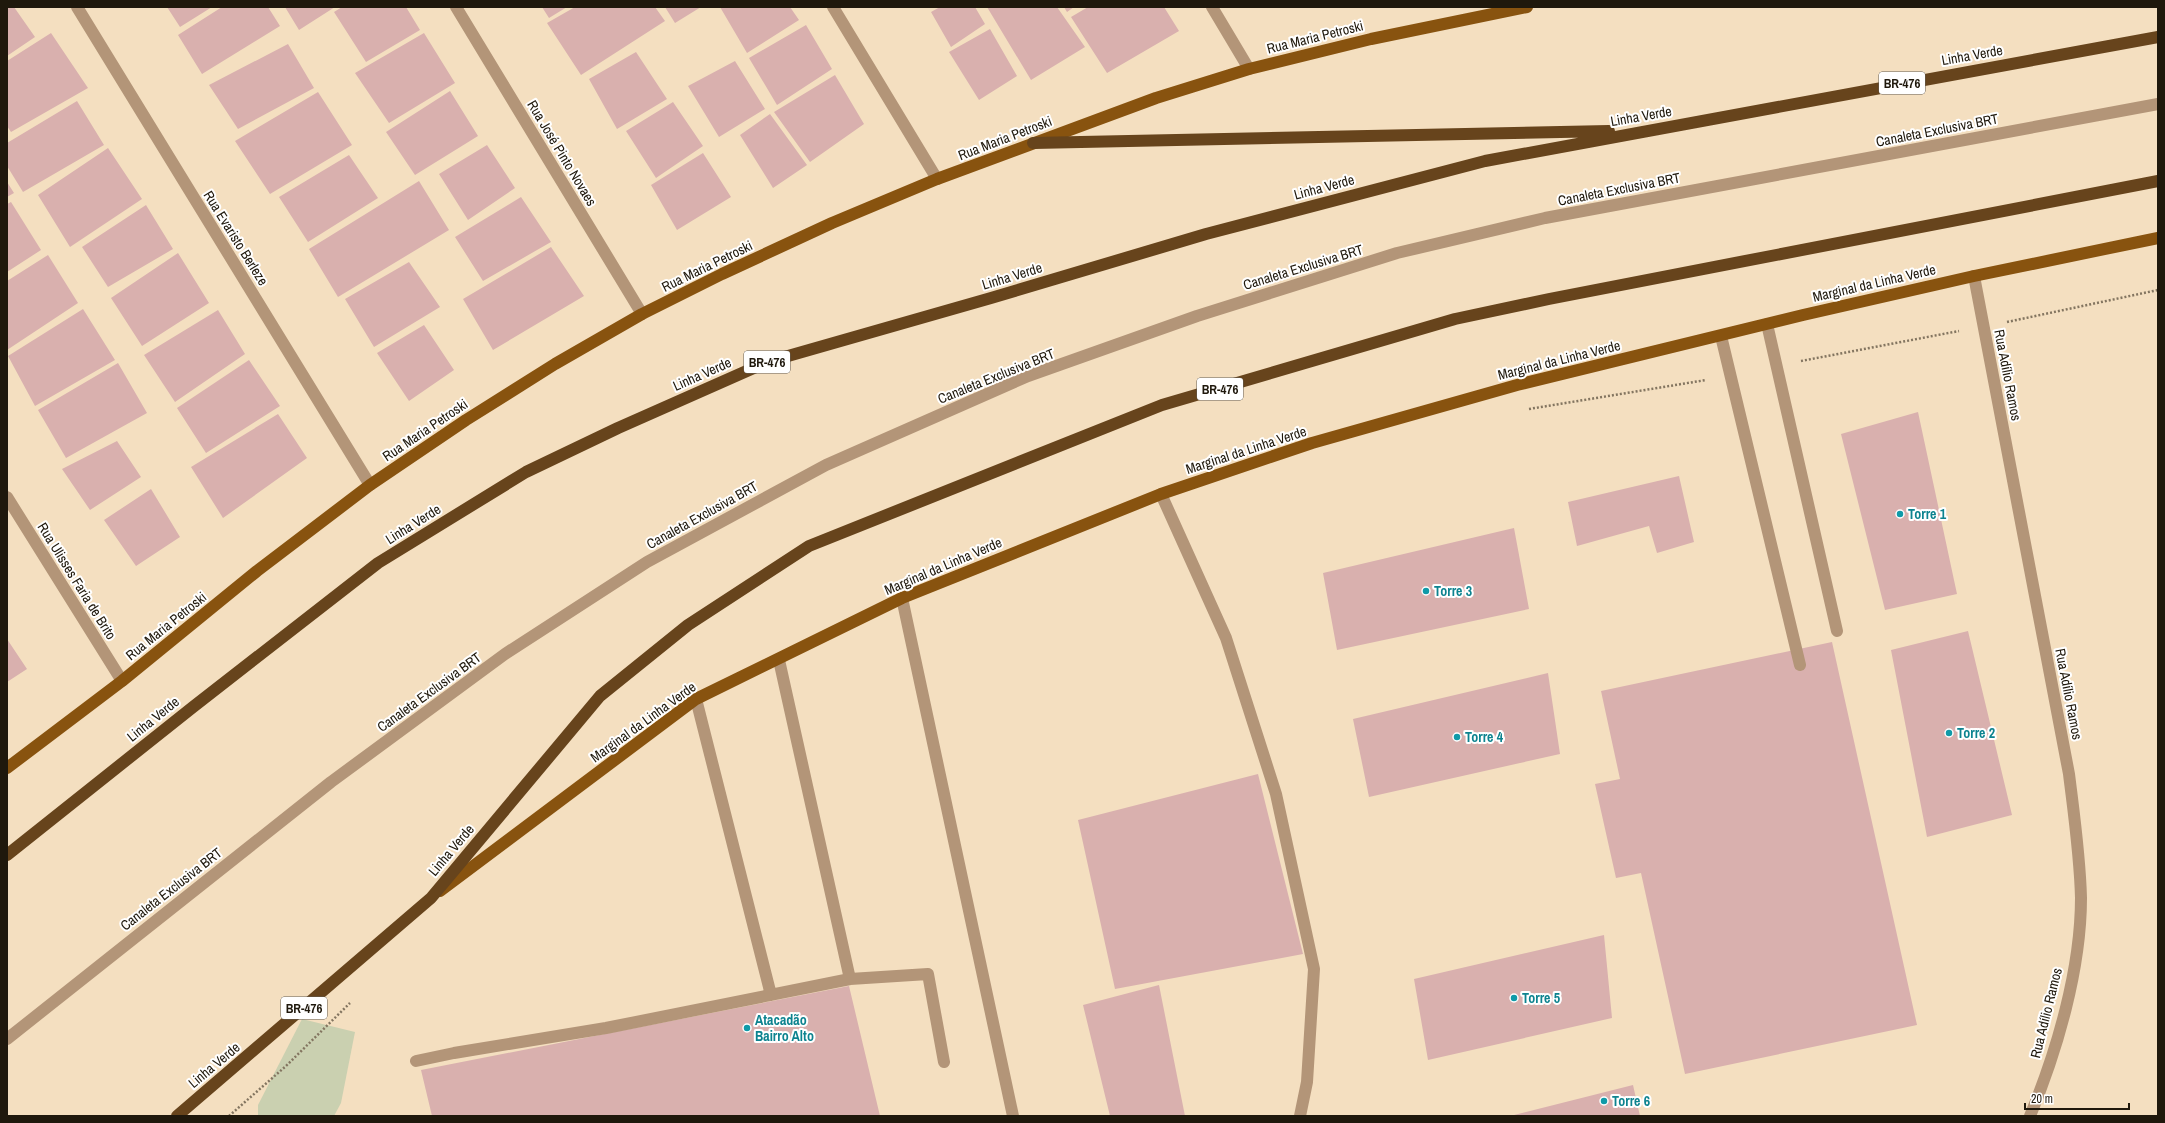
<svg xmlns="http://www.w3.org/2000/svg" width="2165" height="1123" viewBox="0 0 2165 1123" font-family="'Archivo Narrow',sans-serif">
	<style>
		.green { fill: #cad0b0 }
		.building { fill: #d9b0ae }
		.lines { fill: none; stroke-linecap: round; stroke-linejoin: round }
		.path { stroke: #837560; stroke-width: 2.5; stroke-dasharray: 2 2; stroke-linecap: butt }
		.minor { stroke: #b39578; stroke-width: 12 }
		.major { stroke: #88530f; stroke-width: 12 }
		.highway { stroke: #67441c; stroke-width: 12 }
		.culture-dot { fill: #0f9aa8; stroke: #fff; stroke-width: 1.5 }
		.labels { text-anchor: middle; stroke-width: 4; stroke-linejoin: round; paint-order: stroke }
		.shield { fill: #fff; stroke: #625d55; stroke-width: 1 }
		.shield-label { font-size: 13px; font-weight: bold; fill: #1f180c }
		.street-label { font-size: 14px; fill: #1f180c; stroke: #fff }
		.culture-label { font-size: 14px; font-weight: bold; fill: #0d838f; stroke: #fff; text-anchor: start }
	</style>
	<rect width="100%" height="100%" fill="#f4dfc0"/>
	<path class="green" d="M302 1019 355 1032 341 1103 334 1116H258V1105Z"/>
	<path class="building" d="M7 7H14L35 37 7 56Z
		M167 7H212L180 27Z
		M222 7H268L280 26 202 74 178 35Z
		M285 7H335L299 30Z
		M342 7H406L420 30 366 62 334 12Z
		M542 7H567L549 18Z
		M575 7H655L665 21 581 75 547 23Z
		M665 7H701L675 23Z
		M720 7H790L799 20 747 53Z
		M940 7H975L985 24 951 47 931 12Z
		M987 7H1057L1085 47 1031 80Z
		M1064 7H1074L1067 12Z
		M1088 7H1164L1179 31 1107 73 1071 17Z
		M806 25 832 69 777 105 749 58Z
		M990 29 1017 76 979 100 949 52Z
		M51 33 88 88 11 132 7 126V61Z
		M424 33 455 83 389 123 355 73Z
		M288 44 314 88 238 129 209 85Z
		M636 52 667 99 617 129 589 79Z
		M735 61 765 109 719 137 688 86Z
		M835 75 864 124 810 162 774 112Z
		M450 91 478 136 415 175 386 132Z
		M318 92 352 145 270 194 235 141Z
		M77 101 104 145 23 192 7 166V143Z
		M673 102 703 146 656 178 626 131Z
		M770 114 807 165 773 188 740 135Z
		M487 145 515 188 468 220 439 174Z
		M108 148 142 199 70 247 38 195Z
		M703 153 731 197 677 230 651 185Z
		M349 155 378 198 308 242 279 197Z
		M419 181 449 230 338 297 309 249Z
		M7 182 14 193 7 197Z
		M521 197 551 242 483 281 455 237Z
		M11 202 41 250 7 272V204Z
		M146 205 173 249 108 287 82 247Z
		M551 247 584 296 493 350 463 299Z
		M178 253 209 303 142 346 111 298Z
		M48 255 78 303 7 350V281Z
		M409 262 440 307 374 347 345 299Z
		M83 309 115 360 35 406 8 356Z
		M218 310 245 354 175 402 144 355Z
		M424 325 454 370 409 401 377 353Z
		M249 360 280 406 206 453 177 408Z
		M118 363 147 413 66 458 38 410Z
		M1918 412 1957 594 1885 610 1841 434Z
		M278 414 307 458 223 518 191 467Z
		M117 441 141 477 90 510 62 469Z
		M1679 476 1694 542 1657 553 1649 526 1577 546 1568 502Z
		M151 489 180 537 136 566 104 520Z
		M1514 528 1529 609 1337 650 1323 573Z
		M1968 631 2012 815 1927 837 1891 650Z
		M7 639 27 669 7 682Z
		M1832 642 1917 1025 1685 1074 1641 873 1616 878 1595 784 1620 779 1601 691Z
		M1548 673 1560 754 1369 797 1353 719Z
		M1258 774 1303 954 1115 989 1078 820Z
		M1604 935 1612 1018 1428 1060 1414 979Z
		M1159 985 1185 1116H1110L1083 1005Z
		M849 986 880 1116H432L421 1070Z
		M1633 1085 1640 1116H1514V1115Z"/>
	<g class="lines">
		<path class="path" d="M2007 322 2158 290
			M1801 361 1959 331
			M1529 409 1706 380
			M229 1116 286 1066 350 1003"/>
		<path class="minor" d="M77 7 370 485
			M456 7 642 314
			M833 7 937 179
			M1212 7 1249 69
			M1974 276 2069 774C2074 815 2080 856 2081 898 2081 969 2057 1051 2030 1116
			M1767 324 1837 631
			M1721 336 1800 665
			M1161 494 1226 638 1276 794 1314 969 1307 1082 1300 1116
			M7 497 122 681
			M902 598 1013 1116
			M779 660 850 979
			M696 699 771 995
			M7 1039 331 782 505 654 647 562 826 465 1028 376 1197 316 1397 253 1545 218 2158 104
			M416 1061 454 1053 606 1028 850 979 928 974 944 1062"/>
		<path class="major" d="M7 768 122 681 257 571 370 485 466 420 555 364 642 314 722 274 832 223 937 179 1156 98 1249 69 1371 39 1527 7
			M440 891 696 699 902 598 1161 494 1312 443 1517 385 1803 315 1974 276 2158 238"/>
		<path class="highway" d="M1033 143 1609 131
			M7 855 193 707 378 563 526 472 618 428 767 362 991 298 1206 234 1485 161 2158 37
			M177 1116 431 898 600 696 688 625 809 546 1162 405 1455 319 1549 299 2158 181"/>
	</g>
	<g class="culture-dot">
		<circle cx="1900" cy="514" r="4"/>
		<circle cx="1426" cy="591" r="4"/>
		<circle cx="1949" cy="733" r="4"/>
		<circle cx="1457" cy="737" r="4"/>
		<circle cx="1514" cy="998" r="4"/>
		<circle cx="747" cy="1028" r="4"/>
		<circle cx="1604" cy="1101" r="4"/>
	</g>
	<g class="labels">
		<g class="shield">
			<rect x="1879" y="72" width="46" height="22" rx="3"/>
			<rect x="744" y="351" width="46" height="22" rx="3"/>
			<rect x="1197" y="378" width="46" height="22" rx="3"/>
			<rect x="281" y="997" width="46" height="22" rx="3"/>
		</g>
		<g class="shield-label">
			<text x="1902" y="88">BR-476</text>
			<text x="767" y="367">BR-476</text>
			<text x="1220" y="394">BR-476</text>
			<text x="304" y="1013">BR-476</text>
		</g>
		<g class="street-label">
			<text transform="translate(1315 37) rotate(-14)" y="5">Rua Maria Petroski</text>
			<text transform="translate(1972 55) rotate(-10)" y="5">Linha Verde</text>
			<text transform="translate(1641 116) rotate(-10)" y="5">Linha Verde</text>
			<text transform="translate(1937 130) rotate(-11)" y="5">Canaleta Exclusiva BRT</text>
			<text transform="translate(1005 138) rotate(-21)" y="5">Rua Maria Petroski</text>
			<text transform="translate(562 153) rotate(59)" y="5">Rua José Pinto Novaes</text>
			<text transform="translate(1324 187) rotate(-15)" y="5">Linha Verde</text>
			<text transform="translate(1619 189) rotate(-11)" y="5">Canaleta Exclusiva BRT</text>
			<text transform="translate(236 238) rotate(58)" y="5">Rua Evaristo Berleze</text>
			<text transform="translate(707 266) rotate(-26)" y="5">Rua Maria Petroski</text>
			<text transform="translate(1303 267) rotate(-17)" y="5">Canaleta Exclusiva BRT</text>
			<text transform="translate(1012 276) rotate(-17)" y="5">Linha Verde</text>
			<text transform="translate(1874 283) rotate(-13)" y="5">Marginal da Linha Verde</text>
			<text transform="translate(1559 360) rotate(-14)" y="5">Marginal da Linha Verde</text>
			<text transform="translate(702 374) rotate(-24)" y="5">Linha Verde</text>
			<text transform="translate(2008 375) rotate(79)" y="5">Rua Adílio Ramos</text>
			<text transform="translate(996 376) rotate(-22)" y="5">Canaleta Exclusiva BRT</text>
			<text transform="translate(425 430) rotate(-34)" y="5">Rua Maria Petroski</text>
			<text transform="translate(1246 450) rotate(-18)" y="5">Marginal da Linha Verde</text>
			<text transform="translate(702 515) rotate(-29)" y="5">Canaleta Exclusiva BRT</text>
			<text transform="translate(413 524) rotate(-32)" y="5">Linha Verde</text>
			<text transform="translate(943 566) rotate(-23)" y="5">Marginal da Linha Verde</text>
			<text transform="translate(77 581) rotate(58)" y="5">Rua Ulisses Faria de Brito</text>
			<text transform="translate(166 626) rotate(-39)" y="5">Rua Maria Petroski</text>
			<text transform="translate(429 692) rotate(-36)" y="5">Canaleta Exclusiva BRT</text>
			<text transform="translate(2069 694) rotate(79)" y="5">Rua Adílio Ramos</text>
			<text transform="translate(153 719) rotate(-39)" y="5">Linha Verde</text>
			<text transform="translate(643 722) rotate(-36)" y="5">Marginal da Linha Verde</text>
			<text transform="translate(451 850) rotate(-50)" y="5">Linha Verde</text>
			<text transform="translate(171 889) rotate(-38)" y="5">Canaleta Exclusiva BRT</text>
			<text transform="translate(2046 1013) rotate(-76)" y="5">Rua Adílio Ramos</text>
			<text transform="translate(214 1065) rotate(-40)" y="5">Linha Verde</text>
		</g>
		<g class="culture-label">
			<text x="1908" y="519">Torre 1</text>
			<text x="1434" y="596">Torre 3</text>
			<text x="1957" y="738">Torre 2</text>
			<text x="1465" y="742">Torre 4</text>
			<text x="1522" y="1003">Torre 5</text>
			<text x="755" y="1025">Atacadão<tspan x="755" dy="16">Bairro Alto</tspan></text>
			<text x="1612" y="1106">Torre 6</text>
		</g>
	</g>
	<rect width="2165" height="1123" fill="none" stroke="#1f180c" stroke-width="16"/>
	<path d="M2025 1103v6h104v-6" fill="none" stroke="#1f180c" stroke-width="2"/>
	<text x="2031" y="1103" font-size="12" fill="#1f180c" stroke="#ffffff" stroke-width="3" paint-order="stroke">20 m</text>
</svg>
